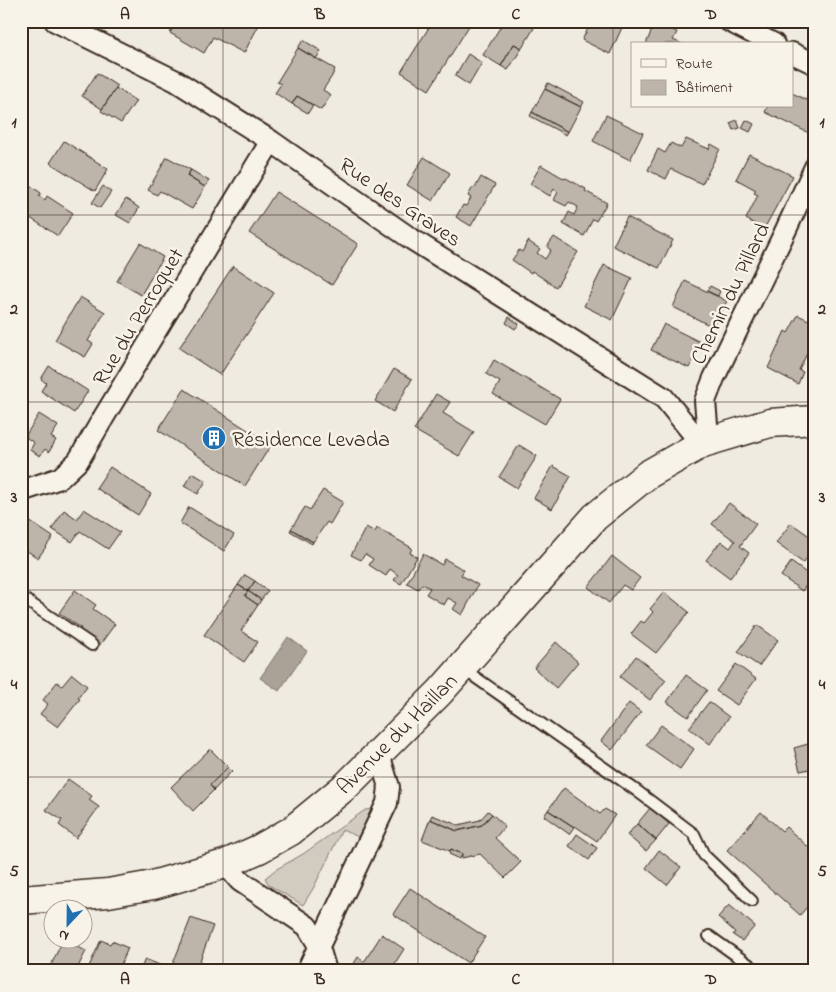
<svg xmlns="http://www.w3.org/2000/svg" width="836" height="992" viewBox="0 0 836 992" font-family="'Indie Flower',sans-serif">
	<style>
		.green { fill: #d1cbc0; stroke: #867a6f }
		.water { fill: #aaa296; stroke: #7e7266 }
		.building { fill: #bdb5aa; stroke: #3b2a1e }
		.lines { fill: none; stroke-linecap: round; stroke-linejoin: round }
		.lane-casing { stroke: #3b2a1e; stroke-width: 14 }
		.street-casing { stroke: #3b2a1e; stroke-width: 24 }
		.secondary-casing { stroke: #3b2a1e; stroke-width: 31 }
		.lane { stroke: #f7f3e8; stroke-width: 10 }
		.street { stroke: #f7f3e8; stroke-width: 20 }
		.secondary { stroke: #f7f3e8; stroke-width: 28 }
		.grid { fill: none; stroke: #3b2a1e; stroke-width: 1; stroke-opacity: 0.55 }
		.labels { text-anchor: middle; stroke-width: 5; stroke-linejoin: round; paint-order: stroke }
		.street-label { font-size: 22px; fill: #3b2a1e; stroke: #f7f3e8 }
		.poi-label { font-size: 22px; fill: #3b2a1e; stroke: #f7f3e8; text-anchor: start }
		.neatline { fill: none; stroke: #3b2a1e; stroke-width: 2 }
		.grid-label { font-size: 16px; text-anchor: middle; font-weight: bold; fill: #3b2a1e }
	</style>
	<rect width="100%" height="100%" fill="#efebe0"/>
	<filter id="ink" filterUnits="userSpaceOnUse"><feTurbulence type="fractalNoise" baseFrequency=".02" numOctaves="2"/><feDisplacementMap in="SourceGraphic" scale="10" xChannelSelector="R" yChannelSelector="G"/><feConvolveMatrix kernelMatrix="1 2 1 2 8 2 1 2 1" color-interpolation-filters="sRGB"/></filter>
	<g filter="url(#ink)">
		<path class="green" d="M375 809 361 838 342 830 314 887 303 905 269 885 265 878 275 870 303 854 365 810Z"/>
		<path class="water" d="M288 637 307 651 279 691 260 678Z"/>
		<path class="building" d="M177 21H261L244 53 213 37 204 53 170 33Z
			M433 21H472L429 90 401 72Z
			M504 21H523L534 28 522 48 514 44 501 66 483 55Z
			M592 21H625L610 54 582 40Z
			M655 22 677 32 673 40 682 44H646Z
			M303 40 321 51 316 59 298 48Z
			M514 44 522 48 508 70 501 66Z
			M298 48 335 69 332 76 323 90 331 95 321 110 297 96 292 104 275 93 281 84 277 82Z
			M468 54 482 63 469 85 455 76Z
			M97 73 117 86 102 109 82 96Z
			M548 83 584 102 581 107 545 89Z
			M116 88 136 101 121 123 101 111Z
			M545 89 581 107 568 132 532 112Z
			M792 93 815 104V127L811 134 765 112 768 106H792Z
			M297 96 313 105 308 113 292 104Z
			M532 112 568 132 566 135 530 116Z
			M606 115 643 133 630 160 593 141Z
			M737 120 740 128 733 130 730 123Z
			M746 120 754 124 750 132 742 128Z
			M686 139 709 149 711 144 720 149 702 184 671 169 666 179 648 170 658 149 665 153 671 143 681 148Z
			M64 141 108 169 95 191 50 163Z
			M749 154 793 176 764 229 746 219 758 195 754 193 756 190 736 179Z
			M167 157 191 170 187 176 205 187 192 209 160 191 157 195 148 190Z
			M424 157 450 173 433 201 407 185Z
			M541 165 565 179 566 178 586 189 585 191 607 203 596 221 593 219 584 236 563 224 569 212 574 215 578 207 569 202 566 206 554 200 558 192 554 189 550 196 530 184Z
			M191 170 209 181 205 187 187 176Z
			M481 177 495 185 471 226 456 217 463 205 466 206 471 198 468 196 473 187 475 188Z
			M21 179 41 193 39 196 45 200 47 196 73 213 58 236 21 212Z
			M103 186 111 192 100 208 92 203Z
			M276 192 358 244 332 285 249 233Z
			M126 199 139 208 130 223 116 215Z
			M627 217 673 240 659 268 613 246Z
			M554 237 578 252 556 287 532 271 531 273 512 260 519 250 522 252 528 241 540 249 537 253 545 259 551 250 547 247Z
			M140 243 163 257 141 295 117 281Z
			M604 265 632 278 612 320 584 306Z
			M233 266 274 293 220 375 179 348Z
			M685 281 727 301 713 327 673 307Z
			M710 286 720 291 718 296 707 291Z
			M80 297 105 312 88 341 93 344 85 357 55 340Z
			M798 315 815 323V337L799 370 803 372 798 384 768 368 785 331 788 333Z
			M509 317 519 324 515 329 506 323Z
			M664 324 702 343 689 368 651 350Z
			M494 360 560 399 545 424 493 394 500 382 486 374Z
			M49 366 88 391 74 413 41 391 46 383 41 379Z
			M394 369 412 379 393 412 375 401Z
			M184 389 271 445 245 486 158 430Z
			M436 394 450 402 443 413 474 432 459 456 414 430Z
			M39 414 58 426 51 437 56 440 49 452 45 449 40 456 30 450 34 443 27 438 26 435Z
			M519 445 537 456 517 488 499 477Z
			M553 466 571 476 552 509 534 498Z
			M110 467 151 494 138 515 96 488Z
			M192 473 206 481 198 494 184 486Z
			M323 490 343 502 330 524 327 522 313 542 291 529 305 507 310 510Z
			M729 503 756 524 740 546 749 553 730 578 706 560 721 541 730 548 735 541 712 524Z
			M189 507 234 535 224 551 180 523Z
			M84 509 120 532 108 549 80 531 72 542 52 529 64 510 77 519Z
			M29 521 53 537 38 558 21 547V534Z
			M791 523 815 540V547L803 563 776 543Z
			M366 527 375 532 377 528 412 548 410 553 417 557 401 584 394 580 398 575 390 569 386 576 369 565 373 559 365 554 361 560 351 555Z
			M291 529 313 542 312 544 290 531Z
			M423 554 442 565 445 559 464 570 461 575 478 585 462 615 453 609 457 603 448 598 444 605 426 594 430 588 422 584 418 589 407 583Z
			M612 556 640 578 631 590 623 585 609 603 588 587Z
			M791 562 812 577 802 591 781 576Z
			M245 575 255 581 248 591 238 585Z
			M255 581 268 591 261 600 248 591Z
			M238 585 248 591 245 596 258 605 241 631 258 642 244 662 204 635Z
			M75 590 96 605 93 609 115 624 99 646 78 631 81 628 59 613Z
			M248 591 261 600 258 605 245 596Z
			M664 592 689 612 656 653 631 634 641 621 644 623 653 612 650 609Z
			M757 625 778 640 759 666 738 652Z
			M556 642 578 662 556 688 534 668Z
			M636 656 666 680 650 700 620 677Z
			M736 664 756 679 737 705 716 691Z
			M72 674 87 686 78 698 80 699 58 727 40 714 48 704 43 700 57 682 62 686Z
			M686 675 707 690 688 717 667 702Z
			M709 702 729 717 710 744 689 728Z
			M629 703 641 712 612 750 601 741Z
			M661 725 694 749 680 769 646 745Z
			M815 742V788L810 769 800 771 794 748Z
			M210 749 228 767 210 785 214 790 193 811 171 787Z
			M228 767 232 771 214 790 210 785Z
			M68 779 92 796 89 800 99 807 76 838 59 825 62 820 46 810Z
			M564 788 600 814 605 809 615 815 597 841 575 826 574 827 548 810Z
			M651 807 669 824 656 840 637 824Z
			M548 810 574 827 569 834 544 816Z
			M488 811 492 814 482 825 457 831 430 819 432 815 458 825 480 820Z
			M761 812 782 831 786 827 815 853V898L800 915 727 850Z
			M492 814 505 826 495 838 521 862 505 878 480 854 462 858V854L451 849 450 851 422 840 430 819 457 831 482 825Z
			M637 824 656 840 646 851 627 835Z
			M577 834 597 848 589 860 569 846Z
			M451 849 462 854 460 859 449 854Z
			M659 850 681 867 667 885 646 868Z
			M410 888 485 937 468 963 393 914Z
			M729 905 755 926 742 941 733 935 735 932 718 917Z
			M191 918 213 926 196 971H183L172 966Z
			M382 934 404 949 390 971 350 970 358 957 364 962Z
			M63 940 86 951 76 971H63L51 965Z
			M101 940 110 944 112 941 128 948 118 971H87Z
			M145 959 162 966 160 971H140Z"/>
		<g class="lines">
			<g class="lane-casing">
				<path id="lane" d="M21 597 92 645
					M462 668 637 791 694 834 704 855 752 901
					M709 936 758 971"/>
			</g>
			<g class="street-casing">
				<path id="street" d="M55 21 176 81 271 141 410 238 664 398 690 430 703 443
					M729 21 774 44
					M792 53 815 64
					M703 443 707 424 705 401 714 378 783 236 815 167
					M21 491 60 478 78 461 105 415 271 141
					M225 864 240 881 307 926 318 944 326 971
					M307 971 387 803 389 787 379 754"/>
			</g>
			<g class="secondary-casing">
				<path id="secondary" d="M21 900 108 893 153 885 225 864 259 849 291 831 347 785 440 692 595 517 647 475 703 443 770 423 815 420"/>
			</g>
			<use href="#lane" class="lane"/>
			<use href="#street" class="street"/>
			<use href="#secondary" class="secondary"/>
		</g>
	</g>
	<path class="grid" d="M223 21V971M418 21V971M613 21V971M21 215H815M21 402H815M21 590H815M21 777H815"/>
	<defs>
		<g id="building-disc" transform="scale(1.25)"><circle r="9.5" fill="#1f6fb2" stroke="#f7f3e8"/><path d="M-4-6H4V6H1V3H-1V6H-4ZM-2.5-4.3h1.7v1.8h-1.7ZM.8-4.3h1.7v1.8H.8ZM-2.5-1h1.7V.8h-1.7ZM.8-1h1.7V.8H.8Z" fill="#fff"/></g>
	</defs>
	<g fill-rule="evenodd">
		<use href="#building-disc" x="214" y="438"/>
	</g>
	<g class="labels">
		<g class="street-label">
			<text transform="translate(401 201) rotate(34)" y="8">Rue des Graves</text>
			<text transform="translate(729 293) rotate(-64)" y="8">Chemin du Pillard</text>
			<text transform="translate(137 316) rotate(-59)" y="8">Rue du Perroquet</text>
			<text transform="translate(396 733) rotate(-45)" y="8">Avenue du Haillan</text>
		</g>
		<g class="poi-label">
			<text x="232" y="446">Résidence Levada</text>
		</g>
	</g>
	<rect width="836" height="992" fill="none" stroke="#f7f3e8" stroke-width="55"/>
	<rect x="631" y="42" width="162" height="65" fill="#f7f3e8" stroke="#aca397"/>
	<rect x="641" y="59" width="25" height="8" fill="#f7f3e8" stroke="#aca397"/>
	<text x="676" y="68" font-size="15" fill="#3b2a1e">Route</text>
	<rect x="641" y="80" width="25" height="15" fill="#bdb5aa" stroke="#aca397"/>
	<text x="676" y="92" font-size="15" fill="#3b2a1e">Bâtiment</text>
	<g transform="translate(68 924) rotate(202)"><circle r="24" fill="#f7f3e8" stroke="#aca397"/>
	<path d="M0-4L9 19L0 12L-9 19Z" fill="#1f6fb2"/>
	<text y="-8" font-size="14" font-weight="bold" text-anchor="middle" fill="#3b2a1e">N</text>
	</g>
	<rect x="28" y="28" width="780" height="936" class="neatline"/>
	<g class="grid-label">
		<text x="125" y="19">A</text>
		<text x="320" y="19">B</text>
		<text x="516" y="19">C</text>
		<text x="711" y="19">D</text>
		<text x="14" y="127">1</text>
		<text x="822" y="127">1</text>
		<text x="14" y="314">2</text>
		<text x="822" y="314">2</text>
		<text x="14" y="502">3</text>
		<text x="822" y="502">3</text>
		<text x="14" y="689">4</text>
		<text x="822" y="689">4</text>
		<text x="14" y="876">5</text>
		<text x="822" y="876">5</text>
		<text x="125" y="984">A</text>
		<text x="320" y="984">B</text>
		<text x="516" y="984">C</text>
		<text x="711" y="984">D</text>
	</g>
</svg>
